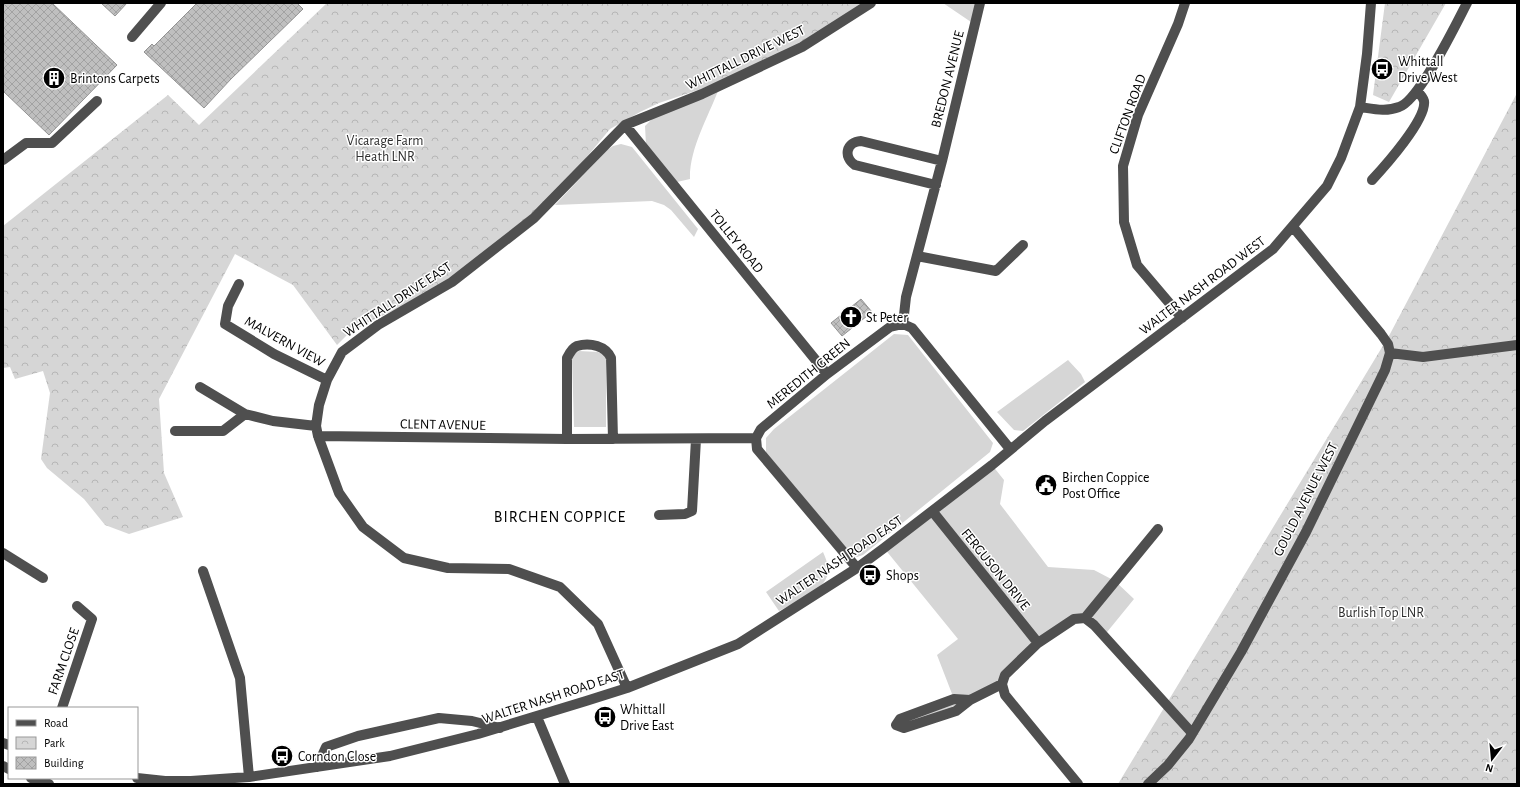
<svg xmlns="http://www.w3.org/2000/svg" width="1520" height="787" viewBox="0 0 1520 787" font-family="'Alegreya Sans',sans-serif">
	<style>
		.grass { fill: #d6d6d6 }
		.park { fill: url(#park-crowns) }
		.building { fill: url(#building-cross-hatch); stroke: #939393 }
		.lines { fill: none; stroke-linecap: round; stroke-linejoin: round }
		.minor { stroke: #4f4f4f; stroke-width: 10 }
		.labels { text-anchor: middle; stroke-width: 3; stroke-linejoin: round; paint-order: stroke }
		.street-label { font-size: 14px; fill: #000; stroke: #fff }
		.poi-label { font-size: 14px; fill: #000; stroke: #fff; text-anchor: start }
		.park-label { font-size: 14px; fill: #2d2d2d; stroke: #fff }
		.quarter-label { font-size: 16px; letter-spacing: 1px; fill: #000; stroke: #fff }
	</style>
	<defs>
		<pattern id="park-crowns" width="20" height="18" patternUnits="userSpaceOnUse"><rect width="20" height="18" fill="#d6d6d6"/><path d="M2 6a3 3 0 1 1 6 0M12 15a3 3 0 1 1 6 0" fill="none" stroke="#b6b6b6"/></pattern>
		<pattern id="building-cross-hatch" width="8" height="8" patternUnits="userSpaceOnUse"><rect width="8" height="8" fill="#bfbfbf"/><path d="M0 0l8 8M0 8l8-8" fill="none" stroke="#a2a2a2"/></pattern>
	</defs>
	<rect width="100%" height="100%" fill="#fff"/>
	<path class="grass" d="M943 3H976L971 22Z
		M718 91C708 117 689 150 690 179L677 182 646 145 645 126 652 119Z
		M621 144 632 147 698 229 694 237 671 210 664 205 652 201 555 205 607 150 613 146Z
		M894 334 908 335 993 443 990 452 863 555 857 557 850 552 766 453V438L774 429Z
		M579 351 598 352 604 354 606 359V427H574L572 358 575 354Z
		M1068 360 1081 374 1085 382 1023 431 1014 430 997 412Z
		M992 465 1004 480 1000 504 1048 567 1094 570 1115 581 1134 599 1103 637 1085 618 1038 643 1002 684 956 711 896 725 954 699 937 655 958 639 884 548Z
		M823 552C826 559 829 566 828 573 825 591 794 603 779 611L766 592Z"/>
	<path class="park" d="M327 3H870L802 47 701 89 659 103 640 112 610 129 565 183 539 208 457 275 409 303 365 324 347 335 337 345 293 285 235 254 159 399 164 473 183 517 129 534 105 525 84 499 47 468 41 459 50 393 43 371 15 379 10 367 3 368V226L168 95 199 125Z
		M1385 3H1446L1389 102 1373 95Z
		M1517 93V784H1118L1390 334Z"/>
	<path class="building" d="M3 3H52L117 65 49 135 3 91Z
		M101 3H127L115 16Z
		M197 3H297L303 9 231 79 204 108 144 52 152 44 154 46Z
		M861 299 872 312 842 336 831 323Z"/>
	<g class="lines">
		<path class="minor" d="M132 37 161 3
			M1360 107C1374 109 1386 112 1399 107 1419 101 1456 24 1467 3
			M625 125 827 374
			M3 160 26 143H52L97 101
			M1372 180C1385 166 1427 119 1424 101 1423 97 1420 94 1417 91
			M936 185 855 165C843 157 846 142 861 141L942 161
			M917 256 996 271 1023 245
			M239 284 228 306 225 324 274 354 327 380
			M1182 318 1137 265 1124 222 1123 166 1138 115 1178 24 1185 3
			M903 324 906 297 942 161 980 3
			M1390 353 1423 357 1517 345
			M200 387 245 414 273 421 316 426
			M175 431H223L245 414
			M318 436 567 439 756 438
			M567 439V358C569 354 572 348 577 346 590 342 606 346 611 358L613 439
			M933 512 1038 643
			M659 515 685 514 692 511 696 439
			M3 553 43 578
			M857 568 757 449 756 438 761 429 827 374 890 327 903 324 912 328 1010 449
			M203 571 240 678 249 777
			M1085 618 1094 625 1192 733
			M1002 684 1005 695 1078 784
			M627 688 598 624 560 587 509 569 448 568 404 558 363 527 339 493 318 436 316 426 319 405 327 380 342 352 378 325 452 282 534 218 625 125 702 94 802 47 871 3
			M970 700 954 699 900 719 896 725 904 728 956 711 970 700 1002 684 1005 675 1038 643 1074 619 1085 618 1158 529
			M62 708 92 619 77 606
			M537 717 565 784
			M3 743 9 745
			M3 766 9 769
			M317 767 326 747 358 736 439 718 472 721 500 728
			M31 778 49 784
			M137 778 165 781H191L249 777 390 756 478 734 586 701 627 688 738 644 857 568 884 548 992 465 1045 421 1273 249 1327 186 1341 158 1360 107 1367 54 1371 3
			M1148 784 1168 765 1189 739 1241 652 1306 532 1385 370 1390 353 1388 344 1381 334 1293 227"/>
	</g>
	<defs>
		<g id="bus-disc" transform="scale(1.15)"><circle r="9.5" fill="#000" stroke="#fff"/><path d="M-5-6H5V4H4V6H2V4H-2V6H-4V4H-5ZM-3.5-4V0h7V-4ZM-3.5 1.2v1.5H-2V1.2ZM2 1.2v1.5H3.5V1.2Z" fill="#fff"/></g>
		<g id="building-disc" transform="scale(1.15)"><circle r="9.5" fill="#000" stroke="#fff"/><path d="M-4-6H4V6H1V3H-1V6H-4ZM-2.5-4.3h1.7v1.8h-1.7ZM.8-4.3h1.7v1.8H.8ZM-2.5-1h1.7V.8h-1.7ZM.8-1h1.7V.8H.8Z" fill="#fff"/></g>
		<g id="church-disc" transform="scale(1.15)"><circle r="9.5" fill="#000" stroke="#fff"/><path d="M-1.2-6h2.4v3.5h3.3v2.4h-3.3V6h-2.4V-.1h-3.3v-2.4h3.3Z" fill="#fff"/></g>
		<g id="civic-disc" transform="scale(1.15)"><circle r="9.5" fill="#000" stroke="#fff"/><path d="M-.6-6.5H3V-4.5H.6V-3L4-1V1h2V6H-6V1h2V-1L-.6-3ZM-1.2 2.5V6h2.4V2.5Z" fill="#fff"/></g>
	</defs>
	<g fill-rule="evenodd">
		<use href="#bus-disc" x="1382" y="69"/>
		<use href="#building-disc" x="54" y="78"/>
		<use href="#church-disc" x="851" y="317"/>
		<use href="#civic-disc" x="1046" y="485"/>
		<use href="#bus-disc" x="870" y="575"/>
		<use href="#bus-disc" x="605" y="717"/>
		<use href="#bus-disc" x="282" y="756"/>
	</g>
	<g class="labels">
		<g class="street-label">
			<text transform="translate(745 57) rotate(-26)" y="5">WHITTALL DRIVE WEST</text>
			<text transform="translate(947 79) rotate(-76)" y="5">BREDON AVENUE</text>
			<text transform="translate(1127 114) rotate(-70)" y="5">CLIFTON ROAD</text>
			<text transform="translate(737 241) rotate(51)" y="5">TOLLEY ROAD</text>
			<text transform="translate(1202 285) rotate(-37)" y="5">WALTER NASH ROAD WEST</text>
			<text transform="translate(397 299) rotate(-33)" y="5">WHITTALL DRIVE EAST</text>
			<text transform="translate(285 341) rotate(29)" y="5">MALVERN VIEW</text>
			<text transform="translate(808 373) rotate(-39)" y="5">MEREDITH GREEN</text>
			<text transform="translate(443 424) rotate(1)" y="5">CLENT AVENUE</text>
			<text transform="translate(1305 499) rotate(-63)" y="5">GOULD AVENUE WEST</text>
			<text transform="translate(839 560) rotate(-34)" y="5">WALTER NASH ROAD EAST</text>
			<text transform="translate(996 569) rotate(51)" y="5">FERGUSON DRIVE</text>
			<text transform="translate(63 661) rotate(-71)" y="5">FARM CLOSE</text>
			<text transform="translate(553 696) rotate(-18)" y="5">WALTER NASH ROAD EAST</text>
		</g>
		<g class="poi-label">
			<text x="1398" y="66">Whittall<tspan x="1398" dy="16">Drive West</tspan></text>
			<text x="70" y="83">Brintons Carpets</text>
			<text x="866" y="322">St Peter</text>
			<text x="1062" y="482">Birchen Coppice<tspan x="1062" dy="16">Post Office</tspan></text>
			<text x="886" y="580">Shops</text>
			<text x="620" y="714">Whittall<tspan x="620" dy="16">Drive East</tspan></text>
			<text x="298" y="761">Corndon Close</text>
		</g>
		<g class="park-label">
			<text x="385" y="145">Vicarage Farm<tspan x="385" dy="16">Heath LNR</tspan></text>
			<text x="1381" y="617">Burlish Top LNR</text>
		</g>
		<g class="quarter-label">
			<text x="560" y="522">BIRCHEN COPPICE</text>
		</g>
	</g>
	<rect width="1520" height="787" fill="none" stroke="#000000" stroke-width="8"/>
	<rect x="8" y="707" width="130" height="72" fill="#ffffff" stroke="#999999"/>
	<rect x="16" y="720" width="20" height="6" fill="#4f4f4f" stroke="#999999"/>
	<text x="44" y="727" font-size="12" fill="#000000">Road</text>
	<rect x="16" y="737" width="20" height="12" fill="url(#park-crowns)" stroke="#999999"/>
	<text x="44" y="747" font-size="12" fill="#000000">Park</text>
	<rect x="16" y="757" width="20" height="12" fill="url(#building-cross-hatch)" stroke="#999999"/>
	<text x="44" y="767" font-size="12" fill="#000000">Building</text>
	<g transform="translate(1492 759) rotate(196)" stroke="#ffffff" stroke-width="3" paint-order="stroke">
	<path d="M0-3L7 15L0 10L-7 15Z" fill="#000000"/>
	<text y="-6" font-size="11" font-weight="bold" text-anchor="middle" fill="#000000">N</text>
	</g>
</svg>
